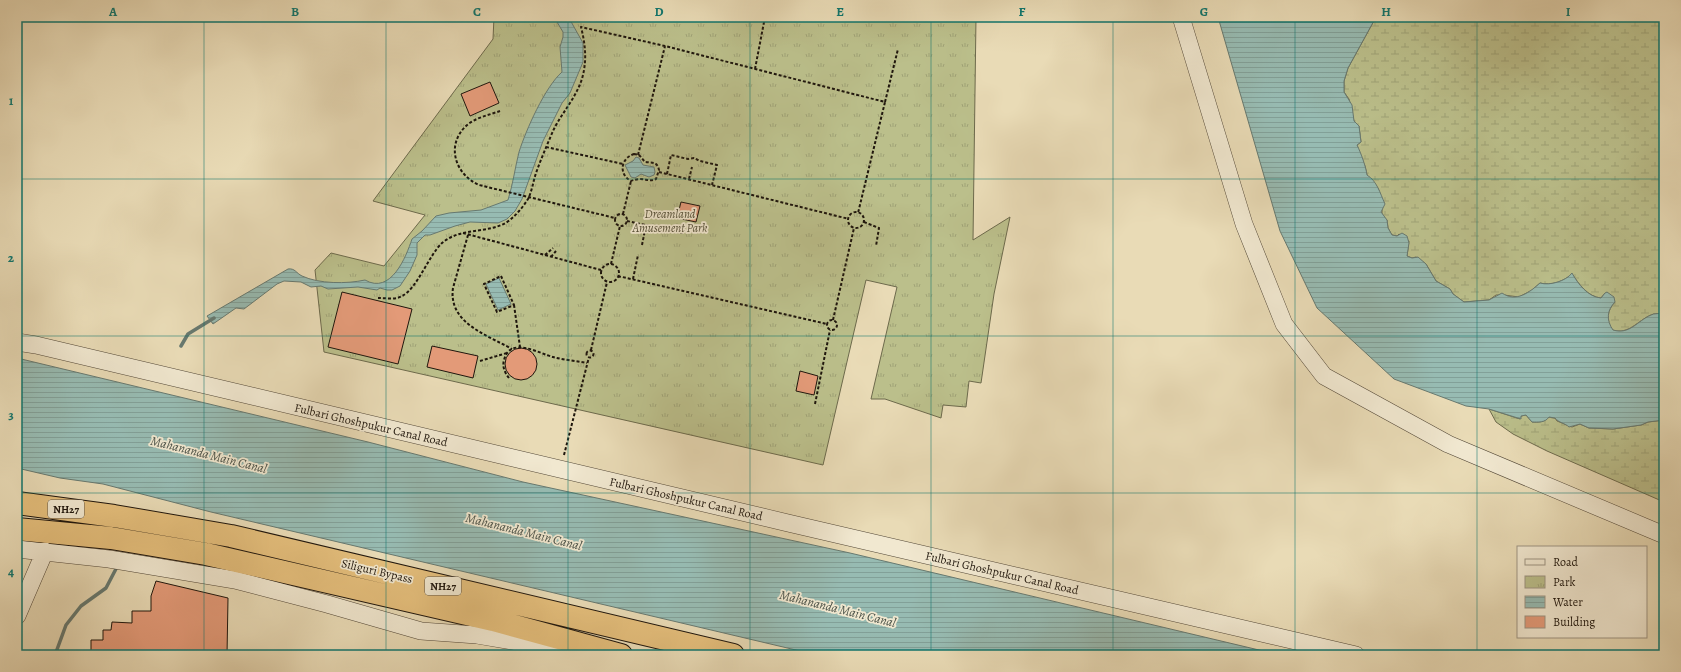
<svg xmlns="http://www.w3.org/2000/svg" width="1681" height="672" viewBox="0 0 1681 672" font-family="Alegreya,serif">
	<style>
		.wetland { fill: url(#wetland-marsh); stroke: #6d6a4c }
		.park { fill: url(#park-tufts); stroke: #6d6a4c }
		.water { fill: url(#water-rules); stroke: #677970 }
		.lines { fill: none; stroke-linecap: round; stroke-linejoin: round }
		.stream { stroke: #677970; stroke-width: 3.5 }
		.building { fill: #e39a78; stroke: #1f160d }
		.minor-casing { stroke: #524737; stroke-width: 18 }
		.highway-casing { stroke: #1f160d; stroke-width: 24 }
		.path { stroke: #1f160d; stroke-width: 2; stroke-dasharray: 3 2; stroke-linecap: butt }
		.minor { stroke: #f1e8d0; stroke-width: 17 }
		.highway { stroke: #e4be7b; stroke-width: 22 }
		.grid { fill: none; stroke: #0f766e; stroke-width: 1; stroke-opacity: 0.55 }
		.labels { text-anchor: middle; stroke-width: 3.5; stroke-linejoin: round; paint-order: stroke }
		.shield { fill: #f1e8d0; stroke: #5e5548; stroke-width: 1 }
		.shield-label { font-size: 11px; font-weight: bold; fill: #1f160d }
		.park-label { font-size: 12px; font-style: italic; fill: #565139; stroke: #f1e8d0 }
		.street-label { font-size: 12px; fill: #1f160d; stroke: #f1e8d0 }
		.water-label { font-size: 13px; font-style: italic; fill: #495047; stroke: #f1e8d0 }
		.neatline { fill: none; stroke: #0f766e; stroke-width: 1.5 }
		.grid-label { font-size: 13px; text-anchor: middle; font-weight: bold; fill: #0f766e }
	</style>
	<defs>
		<pattern id="wetland-marsh" width="20" height="14" patternUnits="userSpaceOnUse"><rect width="20" height="14" fill="#bbbf8b"/><path d="M1 5h8M5 5V1M11 12h8M15 12V8" fill="none" stroke="#a0a377"/></pattern>
		<pattern id="park-tufts" width="24" height="20" patternUnits="userSpaceOnUse"><rect width="24" height="20" fill="#bbbf8b"/><path d="M3 7l-1-3M5 7V3M7 7l1-3M15 17l-1-3M17 17v-4M19 17l1-3" fill="none" stroke="#a0a377"/></pattern>
		<pattern id="water-rules" width="6" height="5" patternUnits="userSpaceOnUse"><rect width="6" height="5" fill="#97bbb2"/><path d="M0 2.5h6" fill="none" stroke="#82a098"/></pattern>
	</defs>
	<rect width="100%" height="100%" fill="#e9dbb6"/>
	<filter id="stains"><feTurbulence type="fractalNoise" baseFrequency=".005" numOctaves="4"/><feColorMatrix values="0 0 0 0 .2 0 0 0 0 .09 0 0 0 0 .02 0 0 0 .5 -.17"/></filter>
	<radialGradient id="worn" r=".72"><stop offset=".6" stop-color="#630" stop-opacity="0"/><stop offset="1" stop-color="#630" stop-opacity=".3"/></radialGradient>
	<path class="wetland" d="M1376 17H1664V313C1660 314 1654 313 1651 315 1637 321 1629 335 1612 330 1606 320 1607 310 1615 302L1605 293 1601 298C1588 297 1579 284 1572 274 1565 281 1550 286 1540 283L1532 290 1519 297 1504 295H1496L1489 300 1464 302 1453 294 1450 289 1436 281 1426 264 1416 257 1412 258 1407 256 1409 241 1399 234 1397 236 1392 235 1388 228 1387 220 1382 215V199L1378 188 1367 175 1365 166 1362 160 1357 145 1361 142 1359 126 1354 121 1349 99 1344 92V81L1348 68Z
		M1489 409 1520 419 1521 416 1526 415 1532 422C1537 422 1545 423 1548 417L1555 418 1557 421 1572 427 1580 424 1589 428 1613 429 1641 425 1648 422 1664 420V502L1547 451 1513 434 1496 422Z"/>
	<path class="park" d="M494 17H976L973 240 1010 217 994 294 981 383 969 381 966 407 943 405 941 418 885 399H871L897 287 866 280 823 465 324 352 315 270 331 253 384 266 425 215 373 201 493 39Z"/>
	<path class="water" d="M554 17 569 18 583 43V62L570 93 562 103 543 141 522 199 515 211 507 219 498 223 470 222 455 226 430 235H425L417 243V255L410 271 400 286 392 290H387L380 288 377 290 358 287 328 289 321 286 311 287 301 282 284 281 277 284 244 309 236 308 213 324 207 316 288 269C295 268 296 273 302 276 319 284 347 284 365 280 391 295 406 257 412 239L422 231 436 216 449 213 481 210 508 200C513 184 515 168 519 152 526 130 545 87 562 72L560 47 563 37V32Z
		M1218 17H1376L1348 68 1344 81V92L1352 105 1354 121 1359 126 1361 142 1357 145C1361 153 1366 167 1367 175 1377 181 1380 193 1385 204L1381 212 1387 220 1388 228 1392 235 1397 236 1402 233 1407 236 1409 243 1407 256 1412 258 1418 257 1426 264 1436 281 1450 289 1453 294 1464 302 1489 300 1502 293C1516 303 1530 292 1540 283 1550 286 1566 281 1572 273 1578 284 1588 297 1601 298L1605 293 1607 292 1614 297 1615 302C1607 310 1606 320 1613 330 1630 335 1637 321 1651 315 1654 313 1660 314 1664 313V420L1648 422 1641 425 1613 429 1589 428 1580 424 1569 427C1565 423 1559 423 1555 418L1549 417C1545 423 1538 422 1532 422L1526 415 1521 416V419L1489 409 1466 406 1394 379 1317 308 1280 231Z
		M636 157 639 158 643 165 654 167 655 172 654 175 649 177 641 174 635 178 631 177 625 165 633 161Z
		M499 278 511 304 498 310 486 284Z
		M17 358 368 442 523 482 850 553 1280 655H817L211 512 103 484 60 478 17 468Z"/>
	<g class="lines">
		<path class="stream" d="M181 346 188 334 214 318
			M55 655 66 625 81 606 106 588 118 565"/>
	</g>
	<path class="building" d="M490 82 499 103 470 116 461 94Z
		M681 202 700 206 696 222 677 218Z
		M342 292 412 309 398 364 328 347Z
		M432 346 478 356 473 378 427 367Z
		M505 364a16 16 0 1 1 32 0a16 16 0 1 1-32 0Z
		M800 371 818 376 814 395 796 391Z
		M156 581 228 598 227 655H91V640H103V630H111L112 622 132 623V611H151V596Z"/>
	<g class="lines">
		<g class="minor-casing">
			<path id="minor" d="M1181 17 1244 224 1284 324 1324 376 1448 444 1664 535
				M17 342 36 345 788 523 1356 655
				M17 549 109 559 235 580 327 604 421 631 477 635 559 649 582 651
				M17 616 45 551"/>
		</g>
		<g class="highway-casing">
			<path id="highway" d="M17 503 114 516 231 536 733 655
				M17 529 111 538 206 554 493 620 621 655"/>
		</g>
		<path class="path" d="M755 69 765 17
			M885 102 898 49
			M500 111C489 115 474 118 466 126 445 146 456 175 479 185L615 218
			M546 147 623 164
			M634 154 639 155 645 162C652 163 657 161 659 170L656 179C648 183 643 176 631 181 618 174 621 158 634 154Z
			M638 155 665 46
			M659 172 849 219
			M667 174 671 155 688 159 694 158 700 161 717 165 712 185
			M689 179 692 167
			M848 220a8 8 0 1 1 16 0a8 8 0 1 1-16 0Z
			M615 220a6 6 0 1 1 12 0a6 6 0 1 1-12 0Z
			M623 214 631 181
			M627 221 682 233 684 226
			M864 222 879 228 876 246
			M463 233 601 270
			M468 235 453 288C448 323 487 335 512 349
			M642 245 646 225
			M545 255 553 248
			M551 257 556 251
			M611 264 620 226
			M601 273a9 9 0 1 1 18 0a9 9 0 1 1-18 0Z
			M501 276 514 305 497 312 484 284Z
			M618 276 827 324
			M633 279 638 255
			M378 298C386 298 396 300 402 296 417 289 429 255 442 243 462 226 490 235 510 220 517 214 523 207 528 199 532 191 533 182 536 173 541 159 547 145 553 131 562 112 578 96 583 75 587 58 585 43 581 27L665 46 885 102 858 213
			M514 305 520 347
			M833 320 854 228
			M827 325a5 5 0 1 1 10 0a5 5 0 1 1-10 0Z
			M591 350 607 282
			M586.5 354a3.5 3.5 0 1 1 7 0a3.5 3.5 0 1 1-7 0Z
			M480 361 507 353
			M509 378C505 373 502 367 504 360 510 336 538 353 553 357 564 360 576 361 587 363
			M815 404 830 330
			M564 455 589 357"/>
		<use href="#minor" class="minor"/>
		<use href="#highway" class="highway"/>
	</g>
	<path class="grid" d="M204 17V655M386 17V655M568 17V655M750 17V655M931 17V655M1113 17V655M1295 17V655M1477 17V655M17 179H1664M17 336H1664M17 493H1664"/>
	<g class="labels">
		<g class="shield">
			<rect x="48" y="500" width="36" height="18" rx="3"/>
			<rect x="425" y="577" width="36" height="18" rx="3"/>
		</g>
		<g class="shield-label">
			<text x="66" y="513">NH27</text>
			<text x="443" y="590">NH27</text>
		</g>
		<g class="park-label">
			<text x="670" y="218">Dreamland<tspan x="670" dy="14">Amusement Park</tspan></text>
		</g>
		<g class="street-label">
			<text transform="translate(371 425) rotate(13)" y="4">Fulbari Ghoshpukur Canal Road</text>
			<text transform="translate(686 499) rotate(13)" y="4">Fulbari Ghoshpukur Canal Road</text>
			<text transform="translate(377 571) rotate(13)" y="4">Siliguri Bypass</text>
			<text transform="translate(1002 573) rotate(13)" y="4">Fulbari Ghoshpukur Canal Road</text>
		</g>
		<g class="water-label">
			<text transform="translate(209 454) rotate(14)" y="5">Mahananda Main Canal</text>
			<text transform="translate(524 531) rotate(14)" y="5">Mahananda Main Canal</text>
			<text transform="translate(838 608) rotate(14)" y="5">Mahananda Main Canal</text>
		</g>
	</g>
	<rect width="1681" height="672" fill="none" stroke="#e9dbb6" stroke-width="44"/>
	<rect x="1517" y="546" width="130" height="92" fill="#f1e8d0" stroke="#9d9482"/>
	<rect x="1525" y="559" width="20" height="6" fill="#f1e8d0" stroke="#9d9482"/>
	<text x="1553" y="566" font-size="12" fill="#1f160d">Road</text>
	<rect x="1525" y="576" width="20" height="12" fill="url(#park-tufts)" stroke="#9d9482"/>
	<text x="1553" y="586" font-size="12" fill="#1f160d">Park</text>
	<rect x="1525" y="596" width="20" height="12" fill="url(#water-rules)" stroke="#9d9482"/>
	<text x="1553" y="606" font-size="12" fill="#1f160d">Water</text>
	<rect x="1525" y="616" width="20" height="12" fill="#e39a78" stroke="#9d9482"/>
	<text x="1553" y="626" font-size="12" fill="#1f160d">Building</text>
	<rect x="22" y="22" width="1637" height="628" class="neatline"/>
	<g class="grid-label">
		<text x="113" y="16">A</text>
		<text x="295" y="16">B</text>
		<text x="477" y="16">C</text>
		<text x="659" y="16">D</text>
		<text x="840" y="16">E</text>
		<text x="1022" y="16">F</text>
		<text x="1204" y="16">G</text>
		<text x="1386" y="16">H</text>
		<text x="1568" y="16">I</text>
		<text x="11" y="105">1</text>
		<text x="11" y="262">2</text>
		<text x="11" y="419">3</text>
		<text x="11" y="576">4</text>
	</g>
	<rect width="100%" height="100%" filter="url(#stains)"/>
	<rect width="100%" height="100%" fill="url(#worn)"/>
</svg>
